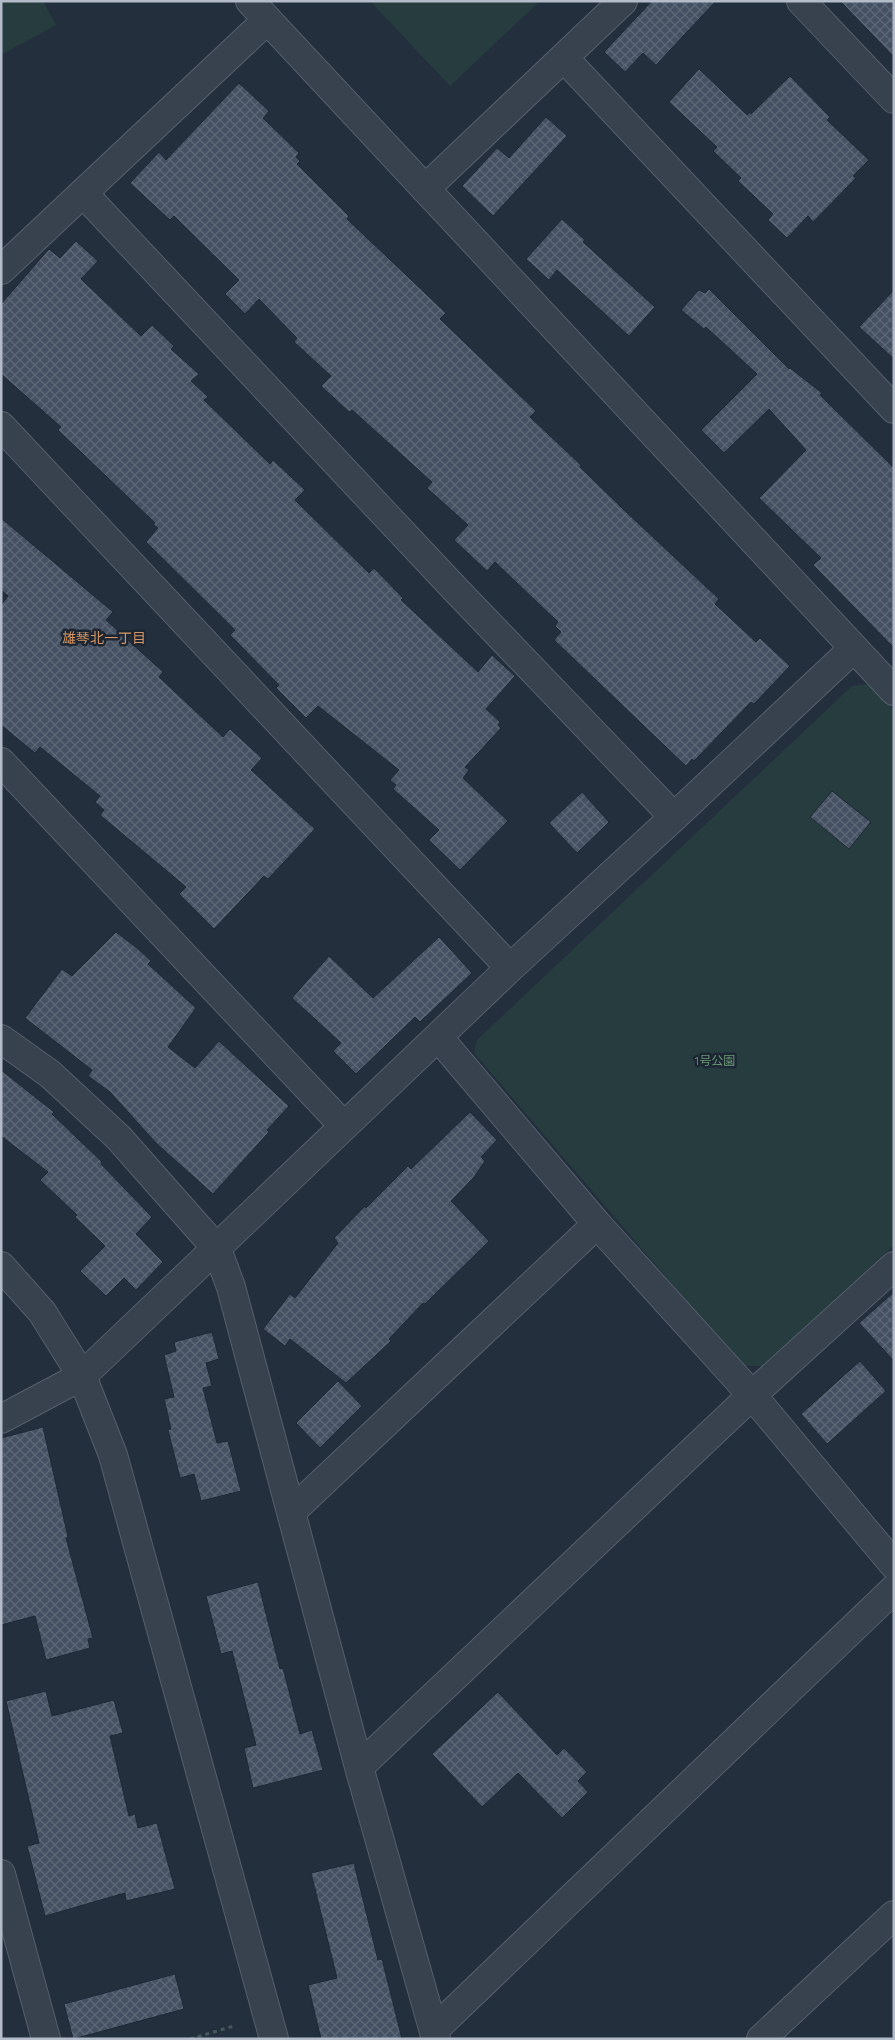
<svg xmlns="http://www.w3.org/2000/svg" width="895" height="2040" viewBox="0 0 895 2040" font-family="Quicksand,'Noto Sans JP',sans-serif">
	<style>
		.park { fill: #263c3f }
		.building { fill: url(#building-cross-hatch); stroke: #1f2835 }
		.lines { fill: none; stroke-linecap: round; stroke-linejoin: round }
		.minor-casing { stroke: #565f6c; stroke-width: 30 }
		.tertiary-casing { stroke: #565f6c; stroke-width: 30 }
		.path { stroke: #44595c; stroke-width: 3; stroke-dasharray: 4 4; stroke-linecap: butt }
		.minor { stroke: #38414e; stroke-width: 28 }
		.tertiary { stroke: #38414e; stroke-width: 28 }
		.labels { text-anchor: middle; stroke-width: 5; stroke-linejoin: round; paint-order: stroke }
		.park-label { font-size: 12px; fill: #6b9a76; stroke: #1d2633 }
		.neighbourhood-label { font-size: 14px; fill: #d59563; stroke: #1d2633 }
	</style>
	<defs>
		<pattern id="building-cross-hatch" width="8" height="8" patternUnits="userSpaceOnUse" patternTransform="scale(1.25)"><rect width="8" height="8" fill="#455162"/><path d="M0 0l8 8M0 8l8-8" fill="none" stroke="#5d6877"/></pattern>
	</defs>
	<rect width="100%" height="100%" fill="#242f3e"/>
	<path class="park" d="M1 1H43L56 25 1 55Z
		M370 1H540L450 86Z
		M870 684 894 710V1245L763 1366H742L474 1053 477 1040 852 686Z"/>
	<path class="building" d="M652 1H716L656 65 643 53 625 72 604 52Z
		M840 1H894V57Z
		M699 69 747 115 750 112 751 114 790 76 830 117 827 120 869 160 853 176 856 178 813 222 808 216 787 238 768 220 773 214 738 181 741 178 713 151 717 147 669 102Z
		M239 83 269 111 263 118 299 153 296 157 300 161 297 164 349 216 347 219 446 313 440 319 536 411 530 417 581 465 580 467 624 510 719 599 715 604 756 642 760 638 790 666 754 704 751 702 694 761 692 759 686 766 554 640 561 632 555 626 558 622 495 562 487 571 454 540 468 525 427 488 432 482 352 410 349 412 321 386 331 376 294 342 297 338 259 299 245 314 225 294 239 280 174 216 170 220 130 183 159 152 166 160Z
		M546 117 567 136 493 216 462 186 497 148 509 158Z
		M562 219 585 240 583 242 655 307 629 336 557 270 549 280 526 259Z
		M76 241 98 261 81 279 141 336 152 325 174 346 171 349 199 374 191 381 208 397 204 400 270 464 273 460 305 490 295 500 369 573 374 568 403 598 401 600 478 672 492 655 515 676 486 709 500 722 498 725 501 728 465 767 469 770 463 778 508 821 460 870 429 840 439 830 393 789 396 785 390 780 399 770 318 706 306 718 276 688 279 685 230 635 235 630 146 542 158 528 153 524 155 523 58 430 61 427 1 374V304L49 249 60 258Z
		M709 289 789 369 790 368 822 393 820 395 894 468V648L813 565 821 558 759 498 806 450 769 409 724 453 701 430 757 374 706 327 704 329 681 310 699 290 705 293Z
		M894 290V359L859 327Z
		M1 518 113 612 106 620 163 672 159 677 223 737 230 729 262 758 251 770 315 829 268 879 264 876 214 929 179 894 186 887 100 815 104 810 95 802 100 796 40 747 35 753 1 725V605L8 596 1 590Z
		M832 791 871 822 849 849 810 817Z
		M582 792 609 822 577 853 549 823Z
		M116 932 137 948 151 961 148 964 196 1008 168 1047 195 1068 219 1041 289 1106 267 1130 269 1132 213 1194 156 1143 110 1092 88 1076 92 1070 25 1018 62 969 72 976Z
		M439 937 472 973 420 1022 415 1017 356 1074 333 1051 341 1043 292 998 329 956 373 998Z
		M1 1070 54 1112 52 1114 102 1162 101 1164 152 1217 136 1234 163 1262 136 1290 124 1278 106 1296 80 1271 105 1246 75 1217 77 1215 40 1180 48 1172 1 1136Z
		M470 1112 497 1140 481 1157 485 1161 474 1177 451 1201 489 1241 425 1304 423 1303 389 1339 391 1341 346 1383 290 1339 285 1346 263 1329 290 1294 295 1298 338 1243 334 1238 365 1206 366 1208 408 1166 411 1169Z
		M894 1292V1361L859 1323Z
		M212 1332 219 1359 206 1363 212 1386 203 1388 217 1443 228 1441 241 1491 201 1501 194 1474 180 1478 168 1430 171 1429 164 1399 174 1397 164 1355 176 1351 174 1342Z
		M860 1361 886 1391 827 1444 801 1414Z
		M338 1381 362 1406 320 1448 296 1423Z
		M43 1427 68 1537 66 1538 93 1638 88 1639 90 1648 46 1660 35 1616 1 1625V1438Z
		M258 1582 280 1669 283 1668 300 1734 312 1730 323 1770 253 1788 244 1748 256 1745 232 1651 221 1654 206 1596Z
		M46 1691 52 1716 114 1700 123 1733 110 1736 129 1816 135 1814 138 1828 157 1823 175 1889 126 1901 125 1893 45 1916 27 1846 39 1843 6 1701Z
		M498 1692 557 1755 564 1748 587 1772 578 1781 588 1792 562 1818 518 1773 482 1807 432 1754Z
		M354 1863 378 1960 382 1959 402 2039H321L308 1985 337 1978 311 1873Z
		M175 1974 184 2009 73 2039 64 2004Z"/>
	<g class="lines">
		<g class="minor-casing">
			<path id="minor" d="M250 1 894 691
				M801 1 894 99
				M564 58 894 409
				M425 189 623 1
				M83 193 456 590 674 817
				M1 270 267 20
				M1 426 510 968
				M1 762 343 1125
				M438 1037 597 1224 752 1395 894 1565
				M1 1039 50 1074 119 1138 217 1249 231 1287 359 1767 436 2039
				M1 1419 82 1376 510 968 674 817 854 648
				M291 1512 597 1224
				M359 1767 752 1395 894 1266
				M1 1874 46 2039
				M434 2030 894 1589
				M761 2039 894 1915"/>
		</g>
		<g class="tertiary-casing">
			<path id="tertiary" d="M1 1266 42 1312 82 1376 113 1455 274 2039"/>
		</g>
		<path class="path" d="M190 2039 234 2026"/>
		<use href="#minor" class="minor"/>
		<use href="#tertiary" class="tertiary"/>
	</g>
	<g class="labels">
		<g class="park-label">
			<text x="715" y="1065">1号公園</text>
		</g>
		<g class="neighbourhood-label">
			<text x="104" y="643">雄琴北一丁目</text>
		</g>
	</g>
	<rect width="895" height="2040" fill="none" stroke="#b4bcc9" stroke-width="5"/>
</svg>
